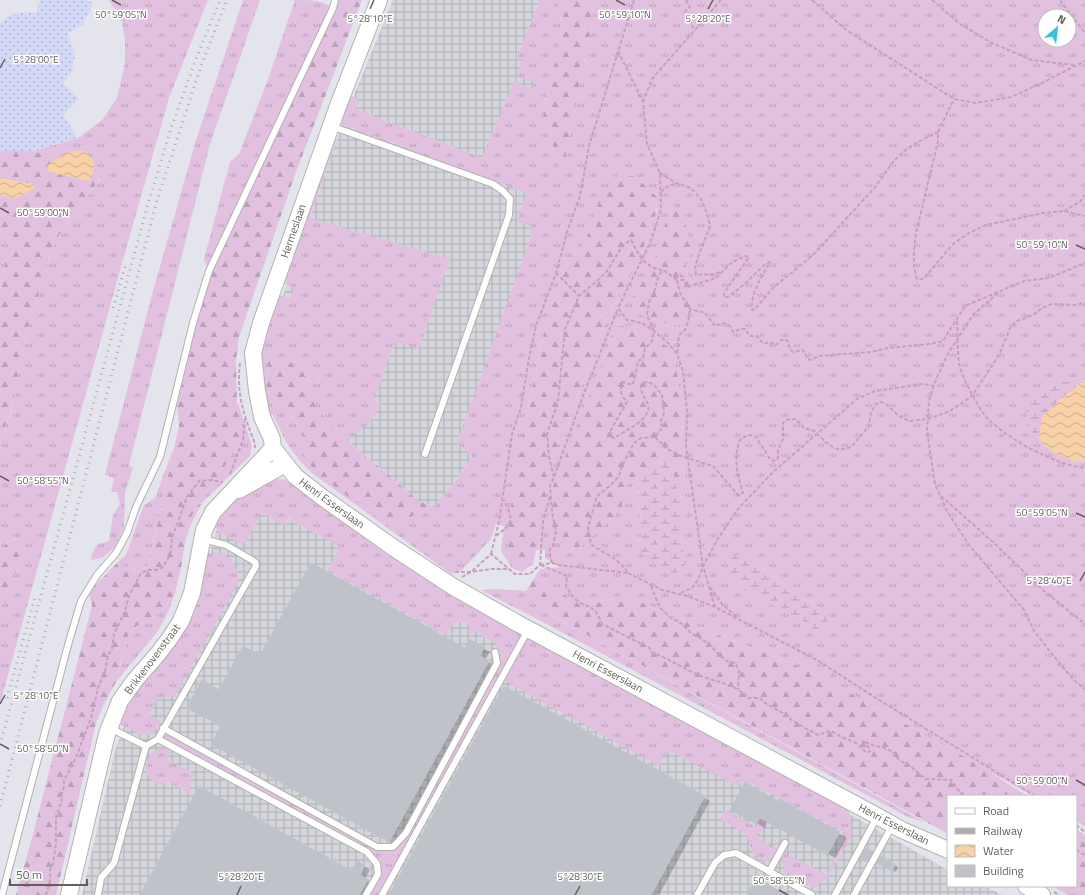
<svg xmlns="http://www.w3.org/2000/svg" width="1085" height="895" viewBox="0 0 1085 895" font-family="'Titillium Web',sans-serif">
	<style>
		.industrial { fill: url(#industrial-grid) }
		.grass { fill: url(#grass-tufts); fill-rule: evenodd }
		.forest { fill: url(#forest-firs) }
		.wetland { fill: url(#wetland-marsh) }
		.sand { fill: url(#sand-dots) }
		.water { fill: url(#water-waves) }
		.shadow { fill: #0003 }
		.building { fill: #bfc2c8; stroke: #c2c5d1 }
		.lines { fill: none; stroke-linecap: round; stroke-linejoin: round }
		.lane-casing { stroke: #b2b1ac; stroke-width: 8 }
		.secondary-casing { stroke: #b5b3ad; stroke-width: 18 }
		.path { stroke: #ca9fbb; stroke-width: 2; stroke-dasharray: 4 2; stroke-linecap: butt }
		.lane { stroke: #fff; stroke-width: 6 }
		.secondary { stroke: #fff; stroke-width: 16 }
		.rail { stroke: #aeaead; stroke-width: 3; stroke-dasharray: 1 5; stroke-linecap: butt }
		.ticks { fill: none; stroke: #62605b; stroke-width: 1.5 }
		.labels { text-anchor: middle; stroke-width: 3; stroke-linejoin: round; paint-order: stroke }
		.street-label { font-size: 11px; fill: #62605b; stroke: #fff }
		.ticks-label { font-size: 10px; text-anchor: middle; fill: #62605b; stroke: #fff; stroke-width: 3; stroke-linejoin: round; paint-order: stroke }
	</style>
	<defs>
		<pattern id="industrial-grid" width="8" height="8" patternUnits="userSpaceOnUse"><rect width="8" height="8" fill="#d5d6db"/><path d="M0 4h8M4 0v8" fill="none" stroke="#b0b1b5"/></pattern>
		<pattern id="grass-tufts" width="24" height="20" patternUnits="userSpaceOnUse"><rect width="24" height="20" fill="#e2c1e0"/><path d="M3 7l-1-3M5 7V3M7 7l1-3M15 17l-1-3M17 17v-4M19 17l1-3" fill="none" stroke="#bba0b9"/></pattern>
		<pattern id="forest-firs" width="22" height="20" patternUnits="userSpaceOnUse"><rect width="22" height="20" fill="#e2c1e0"/><path d="M5 1l3.5 6h-7zM16 11l3.5 6h-7z" fill="#bba0b9"/></pattern>
		<pattern id="wetland-marsh" width="20" height="14" patternUnits="userSpaceOnUse"><rect width="20" height="14" fill="#e2c1e0"/><path d="M1 5h8M5 5V1M11 12h8M15 12V8" fill="none" stroke="#bba0b9"/></pattern>
		<pattern id="sand-dots" width="8" height="8" patternUnits="userSpaceOnUse"><rect width="8" height="8" fill="#d3d9f7"/><path d="M2 2h.1M6 6h.1" fill="none" stroke="#afb3cb" stroke-width="1.8" stroke-linecap="round"/></pattern>
		<pattern id="water-waves" width="16" height="10" patternUnits="userSpaceOnUse"><rect width="16" height="10" fill="#f8d1a7"/><path d="M0 5q4-4 8 0t8 0" fill="none" stroke="#ccad8b"/></pattern>
	</defs>
	<rect width="100%" height="100%" fill="#e3e4ec"/>
	<path class="industrial" d="M393 0H545L538 200 530 239 473 456 457 479 434 506 418 501 389 475 346 440 317 411 320 378 268 339 343 122Z
		M246 496 516 639 530 642 841 809 948 870V886H985L1002 895H82L115 751 134 698 210 569 212 542 221 518Z"/>
	<path class="grass" d="M109 0H208L169 98 117 281 0 704V606L26 551 16 537 0 548V444L13 404 28 328 48 262 57 238 102 176 34 151 78 138 102 120 117 98 125 63V39L122 22Z
		M243 0H260L210 144 129 465 133 468 125 492 124 528 115 547 102 558 91 560C94 547 95 544 109 541L113 515 120 504 117 492H111L114 478 105 475 150 302 196 140Z
		M295 0C308 0 320 0 330 6L292 86 254 170 207 266 204 259 230 162 239 154 267 82Z
		M540 0H557L563 31 543 113 562 173 591 28 594 0H1085V375L1041 390 1029 430 1039 439 1076 462 1085 460V826L1076 821V796H1033L863 700 794 664 715 634 624 595 584 607 535 577 540 569 560 567 545 558V550H536L533 564 522 572 512 568 501 551 504 526 496 524 491 539 462 570 451 574 312 473 299 460 286 442 273 415 270 414 266 415 260 356 262 343 277 295 290 299 294 287 280 282 330 144 337 139 310 218 450 259 419 349 395 342 374 400 381 404 370 423 346 440 317 411 301 378 319 384 320 378 268 355 266 392 289 409 305 439 396 530 398 523 434 506 457 479 472 456 457 443 530 239 532 226 517 221 527 193 344 125 340 117 347 97 351 96 357 99 359 101 356 109 482 158 514 81 532 89 535 83 516 76 523 60 517 58ZM1045 16H1069V40H1045ZM658 208 645 246 614 305 608 315 573 408 569 425 556 449 547 487 521 441 547 320 562 274 577 250 582 246 590 230ZM692 245 686 266 694 298 633 297 654 261ZM615 327 683 422 680 448 684 476 680 499V531L686 562 637 549 642 533 637 476 622 489 621 509 579 549 597 377ZM747 556 791 591 828 613 817 632 805 622Z
		M0 233 10 238 0 290Z
		M238 403 251 442 252 446 250 456 202 503 191 524 186 539 188 524 199 501 223 469 241 428 237 404Z
		M174 447 148 566 139 571 117 563 126 555 144 505 155 498Z
		M273 478 286 480 427 580 523 633 503 672 380 895H369L380 874 365 849 162 737 164 733 375 848 390 849 407 835 499 665 496 644 476 632 470 633 468 625 459 621 454 623 446 635 328 570 340 547 288 518 284 525 262 513 244 545 219 532 214 525 227 506 246 491Z
		M215 552C233 555 236 566 239 581L175 696 158 698 149 715 161 721 153 734H140L121 725C119 713 130 700 137 690L207 554Z
		M496 589 526 591 540 609 924 822 908 817 539 620 481 590Z
		M175 593 169 610 158 631 116 682 128 635 135 627 156 616 166 606Z
		M529 637 849 809 852 835 828 877 814 888 784 871 782 858 785 853 826 875 847 834 743 779 738 787 668 750 659 766 505 681Z
		M163 748 171 750 167 759 195 774 190 782 191 794 166 781 163 785C159 783 154 782 151 779 144 772 146 757 153 752 156 750 160 749 163 748Z
		M725 810 756 827 761 819 766 822 758 838 778 849 774 856 765 862 753 854 747 834 720 819Z
		M1052 886H1072L1085 892V895H1068Z"/>
	<path class="forest" d="M338 0H362L296 172 239 337 236 361 237 404 241 428 238 442 223 469 199 501 188 524 181 568 175 593 166 606 156 616 135 627 128 635 116 682 104 704 96 723 56 895H16L32 838 92 606 89 592 117 563 139 571 148 566 179 426 177 405 197 322 212 270 229 238 311 63Z
		M557 0H594L591 28 562 174 543 113 563 31Z
		M0 151H34L102 176 57 238 48 262 28 328 13 403 0 444V290L10 238 0 233Z
		M619 174 636 177 658 198C657 230 629 277 614 305L608 315 573 408 569 425 556 449 534 549 521 562 507 551 512 498 521 441 547 320 562 274 577 250 582 246 590 230 599 200Z
		M672 202 684 221 692 245 686 266 694 298 693 306 678 327 632 312 633 297 654 261Z
		M634 325 670 348 677 373 683 422 680 448 684 476 680 499 674 477 669 464 656 462 622 489V509L579 549 550 536 553 487 597 377 615 327Z
		M268 355 284 359 320 378 319 384 301 378 318 411 346 440 389 475 418 501 434 506 398 523 396 531 317 474 303 454 305 439 289 409 266 392Z
		M17 537 26 551 0 606V548Z
		M535 577 584 607 624 595 715 634 794 664 863 700 984 768 1027 796H948V834L540 609 526 591Z
		M1076 829 1085 835V892L1072 886H1076Z"/>
	<path class="wetland" d="M1085 375V380L1061 399 1043 417 1039 439 1029 430 1026 420 1027 402 1041 390Z
		M656 462 669 464 674 477 680 499V531L686 562 682 570 674 573 669 572 640 553 637 548 642 533 637 476Z
		M735 554 747 556 791 591 828 613 827 625 823 631 817 632 805 622 745 591 728 577 730 557Z"/>
	<path class="sand" d="M40 0H87L93 3 83 25 68 33 75 56 71 74 63 83 79 99 63 115 78 138 34 151H0V24C11 12 20 11 36 13Z"/>
	<path class="water" d="M69 151H85C98 163 96 166 89 181L49 172 47 165Z
		M0 178 34 184 35 188 15 199 0 195Z
		M1085 380V460L1076 462 1052 452 1039 439 1042 417 1061 399Z"/>
	<path class="shadow" d="M470 641 490 652 485 660 494 665 395 845 212 744 222 726 219 692 260 657 465 649Z
		M504 687 710 801 659 895H390Z
		M779 800 847 838 835 858 768 821 765 828 731 809 778 802Z
		M866 850 873 854 869 862 861 858Z
		M881 858 898 867 896 872 878 863Z
		M358 863 370 870 365 879 373 883 367 895H141L353 872Z"/>
	<path class="building" d="M311 563 465 648 469 639 484 647 480 656 489 661 389 842 211 744 221 726 187 708 202 680 219 690 243 646 260 655Z
		M504 686 705 796 651 895H389Z
		M745 782 778 801 779 799 840 832 827 855 760 818 756 824 730 810Z
		M199 786 352 871 357 861 365 866 360 875 368 879 359 895H140Z
		M865 848 873 852 867 862 860 858Z
		M880 856 895 864 892 871 877 863Z
		M756 878 786 895H746Z"/>
	<g class="lines">
		<g class="lane-casing">
			<path id="lane" d="M331 126 493 184 503 191 510 199 509 215 425 454
				M110 728 146 746 158 739 367 852 377 864 378 874 366 895
				M163 728 377 847H393L406 833 497 663 495 652
				M158 739 256 566 255 562 226 545 203 539
				M769 872 785 843
				M2 895 68 645 81 601 97 575 116 553 127 533 136 507 160 457 193 323 209 271 333 8 335 0
				M98 895 101 878 114 863 146 746
				M382 895 528 630
				M697 895 715 863 724 855 736 853 812 895
				M835 895 877 817
				M854 895 892 826"/>
		</g>
		<g class="secondary-casing">
			<path id="secondary" d="M379 0 338 106 261 323 253 353 257 391 262 417 272 439 273 448 295 476 322 497 394 548 452 586 515 622 877 816 902 830 948 850
				M239 490 285 464
				M1026 886 1042 895
				M69 895 107 734 120 701 135 680 157 655 170 638 181 621 192 593 204 530 213 512 273 448"/>
		</g>
		<path class="path" d="M686 0 690 7 685 11 692 23 693 30
			M812 0 845 29 954 99 976 103 1011 97 1040 84 1085 61
			M932 0 960 24 992 43 1032 60 1074 65
			M1060 0 1085 33
			M618 51 643 102 647 144 660 173 661 210 651 241 618 308 627 320 642 323 654 331 669 344 677 354 683 371 687 412 686 446 703 566 715 607
			M643 102 652 79 721 0
			M938 132 954 99
			M660 173 676 183 691 188 701 199 707 213 710 226 698 257 695 269 696 275 713 274 721 272
			M661 192 665 188 676 183
			M1064 211 1081 201 1085 195
			M556 273 579 296
			M677 280 680 293 690 309 705 313 715 326 724 323 730 326 733 332 740 329H745L750 336H756L764 344 769 342 776 345 781 340H787L790 349 793 352 803 350 808 359 811 360 818 356 871 352 888 348 930 344 943 341 965 306 1024 281 1049 278 1085 263
			M998 293 973 315 947 355 935 382 929 401 927 431 935 484 947 511 969 545 1024 610 1034 631 1061 665 1075 681 1085 689
			M957 321C958 335 957 349 959 363 961 376 979 410 988 419 1011 441 1054 464 1085 468
			M677 353 679 335 685 330 688 322 690 309
			M240 363C236 394 244 415 255 444V448
			M655 437 667 449 678 455 713 466 738 495 743 493C738 476 732 456 741 438L750 435 756 437 770 459 774 461 778 458V450L783 439V423L786 420 796 419 804 428 814 431 829 445 837 449H846L852 446 869 426 871 412 876 404 881 402 886 404 899 416 909 421 928 419 950 411 972 396 999 355 1011 326 1017 321 1033 315 1042 308 1052 304 1075 305 1085 303
			M230 474 243 440 245 419
			M554 477 549 457 547 434 558 402 565 329 579 296 597 281 607 271 623 245 631 240C640 257 644 267 665 271
			M941 496 994 543 1043 590 1085 624
			M496 536 507 527 511 520 509 511 504 500
			M491 554 499 522 512 434 521 407 529 358 536 326 556 273 567 232 580 196 589 146 634 0
			M552 563 549 551 553 546 556 532 552 512 550 486 554 477 583 396 618 308
			M540 565 552 563 558 565 628 573C619 558 604 554 591 544L588 527 597 496 612 484 619 476 622 466 634 443 641 438 655 437 663 427 660 423 664 413 662 395 657 388 653 384 646 382 641 385C640 395 646 397 648 405 652 420 624 431 614 438L608 435 627 402C621 395 619 391 623 382L632 385 634 381 638 361 643 359 645 349 652 341 654 331 647 315 649 302 654 292 658 278 661 272 665 271 677 280V275L682 276 681 280H684L687 287 716 278 732 262 746 256 749 257 724 293V297H728L746 283 764 265 770 262C762 276 750 294 752 310L755 309 773 288 813 255 826 241 876 186 892 163 904 151 918 142 938 132V141L916 233C914 248 912 265 917 279H922L926 276 953 244 969 233 986 225 1044 213 1064 211 1085 216
			M541 565 567 576 566 586C569 590 571 595 575 599 588 610 594 602 602 624L650 648 651 652C667 658 681 667 696 674 714 682 735 683 748 698H760L765 703 781 712 796 723 818 735 830 731 835 733 842 737 856 743 867 753 870 751 869 748 863 741 875 746 882 747 893 752 899 760 910 766 926 779 951 780 963 796
			M455 572H471L491 569H508
			M628 573 662 590 687 596 715 607 817 660 876 698 1035 796
			M462 577 471 572 491 554 515 574H530L540 565 543 522 550 496
			M651 586 660 608 670 617 682 624 692 634 699 637 712 647 719 655 727 661 735 663 739 670 738 689
			M710 587 722 604 738 618
			M681 593 692 588 698 580 703 566 719 537 738 509 773 472 857 399 875 391 923 384 934 386
			M1076 825 1085 832
			M1076 850 1085 855
			M1054 892 1060 895
			M46 895 50 882V870L53 864 56 843V816L62 801 61 796 64 787V781L77 755 91 718 98 688 105 671 108 656 112 648 114 634 125 611 129 596 141 573 148 570H156L163 567 170 555 172 538 187 497 199 481 212 480 223 482"/>
		<use href="#lane" class="lane"/>
		<use href="#secondary" class="secondary"/>
		<path class="rail" d="M113 308 126 264
			M7 698 35 597
			M0 745 148 204 170 131 196 59 220 0
			M0 806 157 200 202 63 227 0"/>
	</g>
	<path class="ticks" d="M112 0 121 5M616 0 625 5M370 9 374 0M708 9 713 0M0 68 5 59M0 208 9 213M1076 245 1085 249M0 476 9 481M1076 513 1085 517M1080 581 1085 572M0 704 5 695M0 744 9 749M1076 780 1085 785M779 890 788 895M237 895 241 886M575 895 580 886"/>
	<g class="labels">
		<g class="street-label">
			<text transform="translate(293 231) rotate(-71)" y="4">Hermeslaan</text>
			<text transform="translate(332 503) rotate(36)" y="4">Henri Esserslaan</text>
			<text transform="translate(152 659) rotate(-53)" y="4">Brikkenovenstraat</text>
			<text transform="translate(608 671) rotate(28)" y="4">Henri Esserslaan</text>
			<text transform="translate(894 824) rotate(27)" y="4">Henri Esserslaan</text>
		</g>
	</g>
	<g class="ticks-label">
		<text x="121" y="18">50°59'05"N</text>
		<text x="625" y="18">50°59'10"N</text>
		<text x="370" y="22">5°28'10"E</text>
		<text x="708" y="22">5°28'20"E</text>
		<text x="36" y="63">5°28'00"E</text>
		<text x="43" y="216">50°59'00"N</text>
		<text x="1042" y="248">50°59'10"N</text>
		<text x="43" y="484">50°58'55"N</text>
		<text x="1042" y="516">50°59'05"N</text>
		<text x="1049" y="584">5°28'40"E</text>
		<text x="36" y="699">5°28'10"E</text>
		<text x="43" y="752">50°58'50"N</text>
		<text x="1042" y="784">50°59'00"N</text>
		<text x="241" y="880">5°28'20"E</text>
		<text x="580" y="880">5°28'30"E</text>
		<text x="779" y="884">50°58'55"N</text>
	</g>
	<rect x="947" y="795" width="130" height="92" fill="#ffffff" stroke="#c0bfbd"/>
	<rect x="955" y="808" width="20" height="6" fill="#ffffff" stroke="#c0bfbd"/>
	<text x="983" y="815" font-size="12" fill="#62605b">Road</text>
	<rect x="955" y="828" width="20" height="6" fill="#aeaead" stroke="#c0bfbd"/>
	<text x="983" y="835" font-size="12" fill="#62605b">Railway</text>
	<rect x="955" y="845" width="20" height="12" fill="url(#water-waves)" stroke="#c0bfbd"/>
	<text x="983" y="855" font-size="12" fill="#62605b">Water</text>
	<rect x="955" y="865" width="20" height="12" fill="#bfc2c8" stroke="#c0bfbd"/>
	<text x="983" y="875" font-size="12" fill="#62605b">Building</text>
	<g transform="translate(1057 28) rotate(28)"><circle r="19" fill="#ffffff" stroke="#c0bfbd"/>
	<path d="M0-3L7 15L0 10L-7 15Z" fill="#3ac1db"/>
	<text y="-6" font-size="11" font-weight="bold" text-anchor="middle" fill="#62605b">N</text>
	</g>
	<path d="M10 879v6h77v-6" fill="none" stroke="#62605b" stroke-width="2"/>
	<text x="16" y="879" font-size="12" fill="#62605b" stroke="#ffffff" stroke-width="3" paint-order="stroke">50 m</text>
</svg>
